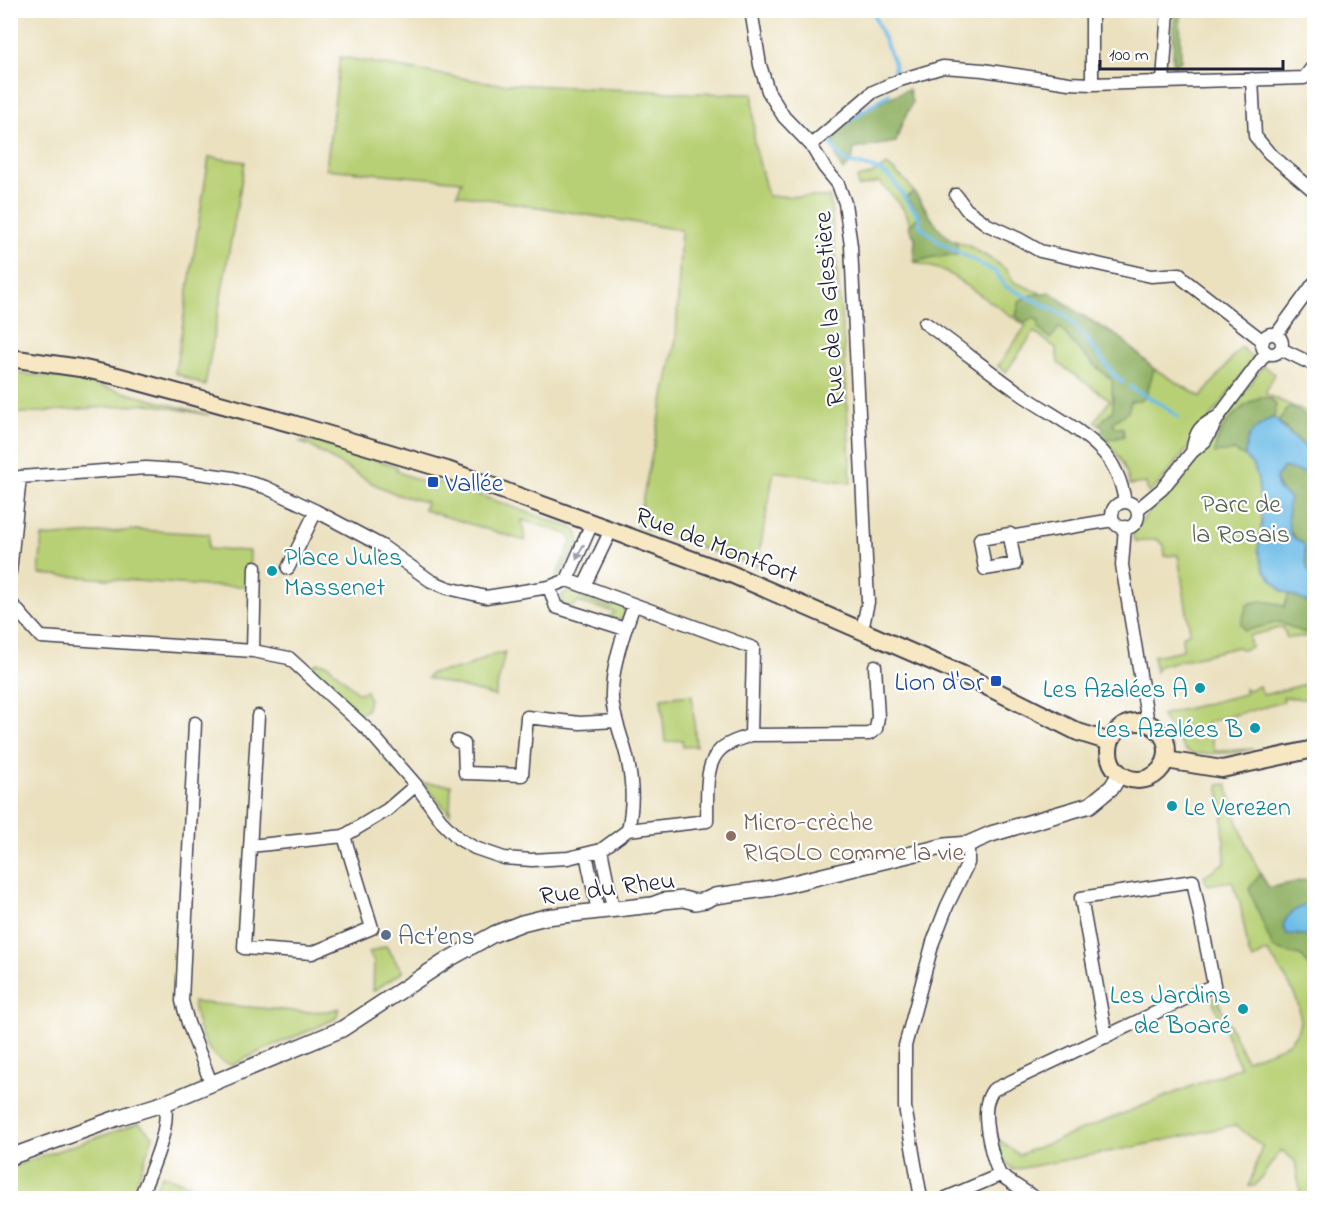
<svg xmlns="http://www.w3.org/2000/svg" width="1325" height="1209" viewBox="0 0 1325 1209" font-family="'Indie Flower',sans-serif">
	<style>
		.green { fill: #b8d074; stroke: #6d7958; stroke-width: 1.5 }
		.forest { fill: #92b266; stroke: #5a6a50; stroke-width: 1.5 }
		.water { fill: #6dbce7; stroke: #486f91; stroke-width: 1.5 }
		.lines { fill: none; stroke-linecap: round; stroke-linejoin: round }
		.stream { stroke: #6dbce7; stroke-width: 4 }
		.minor-casing { stroke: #403f4f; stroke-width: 15 }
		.tertiary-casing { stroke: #403f4f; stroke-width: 18 }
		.secondary-casing { stroke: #403f4f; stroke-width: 20 }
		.minor { stroke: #fff; stroke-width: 12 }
		.tertiary { stroke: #fff; stroke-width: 15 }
		.secondary { stroke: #f7e8c3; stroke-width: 16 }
		.oneway { fill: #9c9ca7 }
		.transit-dot { fill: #1a4fb4; stroke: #fff; stroke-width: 2 }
		.culture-dot { fill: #0f9aa8; stroke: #fff; stroke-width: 2 }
		.education-dot { fill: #8d6e63; stroke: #fff; stroke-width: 2 }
		.service-dot { fill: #5c6f8a; stroke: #fff; stroke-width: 2 }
		.labels { text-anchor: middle; stroke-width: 4.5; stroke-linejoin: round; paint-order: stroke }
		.street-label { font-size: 26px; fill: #22223b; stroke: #fff }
		.transit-label { font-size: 26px; fill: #164399; stroke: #fff; text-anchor: start }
		.park-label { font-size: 26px; fill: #565f4f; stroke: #fff }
		.culture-label { font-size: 26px; fill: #0d838f; stroke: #fff; text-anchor: end }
		.education-label { font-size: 26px; fill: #785e54; stroke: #fff; text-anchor: start }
		.service-label { font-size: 26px; fill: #4e5e75; stroke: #fff; text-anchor: start }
	</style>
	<rect width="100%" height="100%" fill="#fff"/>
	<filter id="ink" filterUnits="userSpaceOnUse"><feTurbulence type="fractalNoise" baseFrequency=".0167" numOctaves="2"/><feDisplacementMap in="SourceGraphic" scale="12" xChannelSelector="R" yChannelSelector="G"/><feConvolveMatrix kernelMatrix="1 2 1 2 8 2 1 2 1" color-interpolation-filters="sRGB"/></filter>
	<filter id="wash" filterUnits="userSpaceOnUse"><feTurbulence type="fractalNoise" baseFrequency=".008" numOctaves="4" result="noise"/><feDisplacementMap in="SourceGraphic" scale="24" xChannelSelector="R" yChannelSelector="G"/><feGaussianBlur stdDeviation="1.35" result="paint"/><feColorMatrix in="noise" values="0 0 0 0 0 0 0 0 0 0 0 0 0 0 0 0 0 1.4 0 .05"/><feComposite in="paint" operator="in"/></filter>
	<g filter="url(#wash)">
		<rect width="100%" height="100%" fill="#ebe1bf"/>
		<path class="green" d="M14 11 13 132H10V11Z
			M340 57 491 83 689 93 753 94 754 143 768 196 830 197 844 346 851 483 774 471 757 566 637 526 676 339 681 230 457 194 462 181 326 169Z
			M209 157 245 162 205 386 175 373Z
			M887 165 906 181 926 209 929 222 950 239 969 246 991 259 1007 270 1014 282 1067 304 1094 333 1201 397 1241 347 1254 359 1181 457 1157 486 1148 493 1146 483 1129 485C1128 465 1114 449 1100 435L1104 428 1095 421 1110 400 1058 363 1056 348 1034 332 1006 372 998 366 1026 326 945 271 914 262 915 237C909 231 911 225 908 218 903 205 889 192 879 182L858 187 857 178 870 175Z
			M1263 366 1275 374 1266 391 1267 395 1304 411 1314 419V636L1287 638 1283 627 1249 636 1251 647 1243 650 1238 647 1159 666 1156 672 1153 656 1183 650 1182 636 1190 632 1178 555 1165 556 1164 545 1156 539 1137 542 1133 538V533L1155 504 1173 489Z
			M11 373 70 378 209 415 150 404 11 414Z
			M314 441 396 466 398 469 396 471 433 486 438 482 456 487 572 528 577 532 579 541 559 577H556L572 540 568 534 522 520 525 541 424 510 426 502 398 495 372 483 310 446 299 442Z
			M137 530 209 534 208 549 250 551 249 586H207L39 574 42 537Z
			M569 591 582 594 581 598 613 607 614 603 623 606 625 613 623 618 618 621 608 618 615 612 578 602 571 608 564 606 560 599 564 593Z
			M505 652 495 696 427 678 431 673 464 668 489 656Z
			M317 663 327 664 358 693 366 691 369 698 367 710 361 713 355 712 312 670V666Z
			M1314 682V700L1283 697 1284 702 1207 722 1215 751 1253 749 1232 753 1194 754 1185 750 1161 715 1245 694V688L1248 690 1259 686 1263 695Z
			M692 695 696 746 683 747 682 740 665 742 661 698Z
			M423 783 451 785 450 814Z
			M1227 784C1235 819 1250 857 1269 888L1314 878V1198H1301L1295 1161 1281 1150 1255 1186H1249L1262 1146 1235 1125 1134 1147 1013 1170 1001 1156 998 1139 1019 1155 1240 1067 1212 999 1216 997 1246 1060C1258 1055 1278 1051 1289 1042 1318 1016 1283 974 1267 951L1253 960 1249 954 1240 903 1232 881 1207 885 1204 876 1225 862 1222 805 1218 785Z
			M386 946 403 972 373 991 374 961 368 953Z
			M193 1002 305 1012 328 1011 339 1008 336 1018C302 1036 266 1046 233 1065 205 1060 197 1027 193 1002Z
			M139 1123 153 1136 131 1198H11V1169L22 1163Z
			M162 1175 211 1192 261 1194 259 1198H151Z"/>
		<path class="forest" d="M1174 11H1180L1181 61 1173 67Z
			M909 89 912 103 901 126 896 142 854 149 852 161 843 171C835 159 829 138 840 126 853 113 891 97 909 89Z
			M914 192C926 208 938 235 957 242V255L934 257 914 262 915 237 911 232 909 226 920 215 906 197Z
			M1050 292 1080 314 1122 339 1154 369 1146 396 1140 401H1131L1128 412 1113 422 1115 427 1123 428 1124 436 1106 441 1100 435 1104 428 1099 424 1113 410 1112 380C1092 364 1075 348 1060 327L1050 339 1038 328 1039 321 1033 318 1025 323 1016 316 1020 300 1032 295Z
			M1261 397 1271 399 1276 405 1274 417C1254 428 1245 433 1245 457L1234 451 1215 453C1216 427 1239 407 1261 397Z
			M1290 406 1314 422V455L1278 421Z
			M1284 467 1314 476V572H1309C1304 562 1306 555 1304 544 1277 528 1295 517 1283 495 1280 488 1277 486 1276 478Z
			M1289 594 1314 605V627L1311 632H1302L1279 622 1245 631 1241 624 1247 605C1257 599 1275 601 1284 607Z
			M1260 874 1269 888 1314 878V903L1312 902 1287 934 1305 935 1314 938V971L1302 957 1273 948 1249 889Z"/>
		<path class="water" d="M1274 417 1283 428 1314 455V476L1284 467 1276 478 1278 489 1290 498C1287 506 1288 509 1288 517 1290 534 1288 535 1304 544 1306 554 1304 562 1309 572H1314V605L1282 591 1264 570 1258 550 1262 522 1258 480 1254 467 1245 457C1245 433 1254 428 1274 417Z
			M1312 902 1314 903V938L1305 935 1287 934 1283 926C1287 912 1299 908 1312 902Z"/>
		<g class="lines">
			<path class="stream" d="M872 10 894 63 895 75
				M847 122 889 94
				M839 128 830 140C841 170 855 160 878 170 891 175 899 188 906 200 915 214 918 207 921 227L941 243 996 272 1005 286 1065 315 1086 338 1116 377 1123 382
				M1130 387 1163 405 1178 417"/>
		</g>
	</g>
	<g filter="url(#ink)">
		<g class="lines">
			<g class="minor-casing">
				<path id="minor" d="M751 10 760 65 768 91 784 117 811 145 824 167 838 184 845 203 851 246 868 602 862 630
					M1252 79 1255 136 1269 153 1314 191
					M1163 81 1168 10
					M1092 84V10
					M811 145 873 92 900 80 943 67 983 70 1069 83 1092 84 1304 78 1314 65
					M956 195 966 209 988 225 1019 239 1040 251 1151 276 1180 274 1183 279 1263 341
					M925 323C956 345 986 369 1017 391 1044 411 1081 428 1103 452 1116 466 1122 484 1125 502
					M1262 344a10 10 0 1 1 20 0a10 10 0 1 1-20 0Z
					M1276 335 1314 283
					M1281 349 1314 365
					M1192 452C1196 429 1199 427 1219 416
					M1112 515a13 13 0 1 1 26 0a13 13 0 1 1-26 0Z
					M1137 510 1162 489 1192 452 1205 441 1219 416 1266 353
					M1125 527 1122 565 1148 723
					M1010 537 1015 564 985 569 980 539 1010 534V537L1113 520
					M288 568 316 511
					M10 572 20 477 146 468 178 470 233 478 265 487 316 511 382 546 431 581 448 588 486 597 549 587 567 580 592 523
					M584 586 611 530
					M549 587 556 607 625 629
					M10 602 41 637 253 651 289 658 369 731 416 785 443 823 459 839 475 848 504 858 532 860 568 858 601 850 628 830 707 821C708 799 703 765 721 749 728 742 742 739 751 735L753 648 567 580
					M253 651 255 567
					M258 716 244 948 312 953 372 928 344 836
					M195 723 182 1001 188 1023 211 1083
					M751 735 869 734 876 729 878 717 875 666
					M457 741 464 744 465 773 522 775 527 717 580 723 616 721
					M628 830C633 806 633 787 628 762 624 741 614 721 612 699 611 667 623 635 634 605
					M250 846 344 836 387 810 416 785
					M601 850 613 908
					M586 854 598 911
					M1000 1175 1035 1198
					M140 1198C150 1172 170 1132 165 1103
					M921 1198 905 1107V1046L933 942 947 906 968 863V844
					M946 1198 1000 1175C992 1159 983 1121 987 1103 988 1099 990 1094 993 1090L1214 985 1193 881 1081 898 1106 1037"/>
			</g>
			<g class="tertiary-casing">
				<path id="tertiary" d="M10 1157 120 1117 165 1103 342 1029 449 959 494 934 522 923 546 917 652 905 663 901 683 899 695 902 706 900 715 896 773 888 945 846 968 844 991 834 1090 805 1112 787 1120 774"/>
			</g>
			<g class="secondary-casing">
				<path id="secondary" d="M10 358 80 368 117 376 293 424 447 470 731 574 966 676 1078 732 1110 742
					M1109 751a29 29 0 1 1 58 0a29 29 0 1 1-58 0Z
					M1166 760 1222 769 1314 749"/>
			</g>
			<use href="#minor" class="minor"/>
			<use href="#tertiary" class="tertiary"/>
			<use href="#secondary" class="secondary"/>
		</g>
		<defs><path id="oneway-solid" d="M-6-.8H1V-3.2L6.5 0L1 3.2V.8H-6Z" transform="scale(1.5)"/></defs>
		<use class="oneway" href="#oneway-solid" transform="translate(580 552) rotate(116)"/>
	</g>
	<g class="transit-dot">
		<rect x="427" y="476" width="12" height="12" rx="3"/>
		<rect x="990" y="675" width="12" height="12" rx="3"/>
	</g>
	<g class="culture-dot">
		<circle cx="272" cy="571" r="6"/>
		<circle cx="1200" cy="688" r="6"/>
		<circle cx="1255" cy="728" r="6"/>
		<circle cx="1172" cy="806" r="6"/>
		<circle cx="1243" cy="1009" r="6"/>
	</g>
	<circle class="education-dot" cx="731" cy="836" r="6"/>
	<circle class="service-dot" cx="386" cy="935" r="6"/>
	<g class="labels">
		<g class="street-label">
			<text transform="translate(828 309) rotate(-94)" y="9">Rue de la Glestière</text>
			<text transform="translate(717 544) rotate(21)" y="9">Rue de Montfort</text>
			<text transform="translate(607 887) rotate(-7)" y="9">Rue du Rheu</text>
		</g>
		<g class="transit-label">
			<text x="445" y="491">Vallée</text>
			<text x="984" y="690" text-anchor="end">Lion d'Or</text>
		</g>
		<g class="park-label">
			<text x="1241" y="512">Parc de<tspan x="1241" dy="30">la Rosais</tspan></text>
		</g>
		<g class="culture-label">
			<text x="284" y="565" text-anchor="start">Place Jules<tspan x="284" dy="30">Massenet</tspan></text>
			<text x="1188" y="697">Les Azalées A</text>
			<text x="1243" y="737">Les Azalées B</text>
			<text x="1184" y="815" text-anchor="start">Le Verezen</text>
			<text x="1231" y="1003">Les Jardins<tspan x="1231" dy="30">de Boaré</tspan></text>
		</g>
		<g class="education-label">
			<text x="743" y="830">Micro-crèche<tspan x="743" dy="30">RIGOLO comme la vie</tspan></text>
		</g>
		<g class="service-label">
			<text x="398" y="944">Act’ens</text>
		</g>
	</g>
	<rect width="1325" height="1209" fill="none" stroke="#fff" stroke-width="36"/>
	<path d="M1100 60v9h183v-9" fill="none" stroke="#22223b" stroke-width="3"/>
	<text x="1109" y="60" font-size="18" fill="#22223b" stroke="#ffffff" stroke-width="4.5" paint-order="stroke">100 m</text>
</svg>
